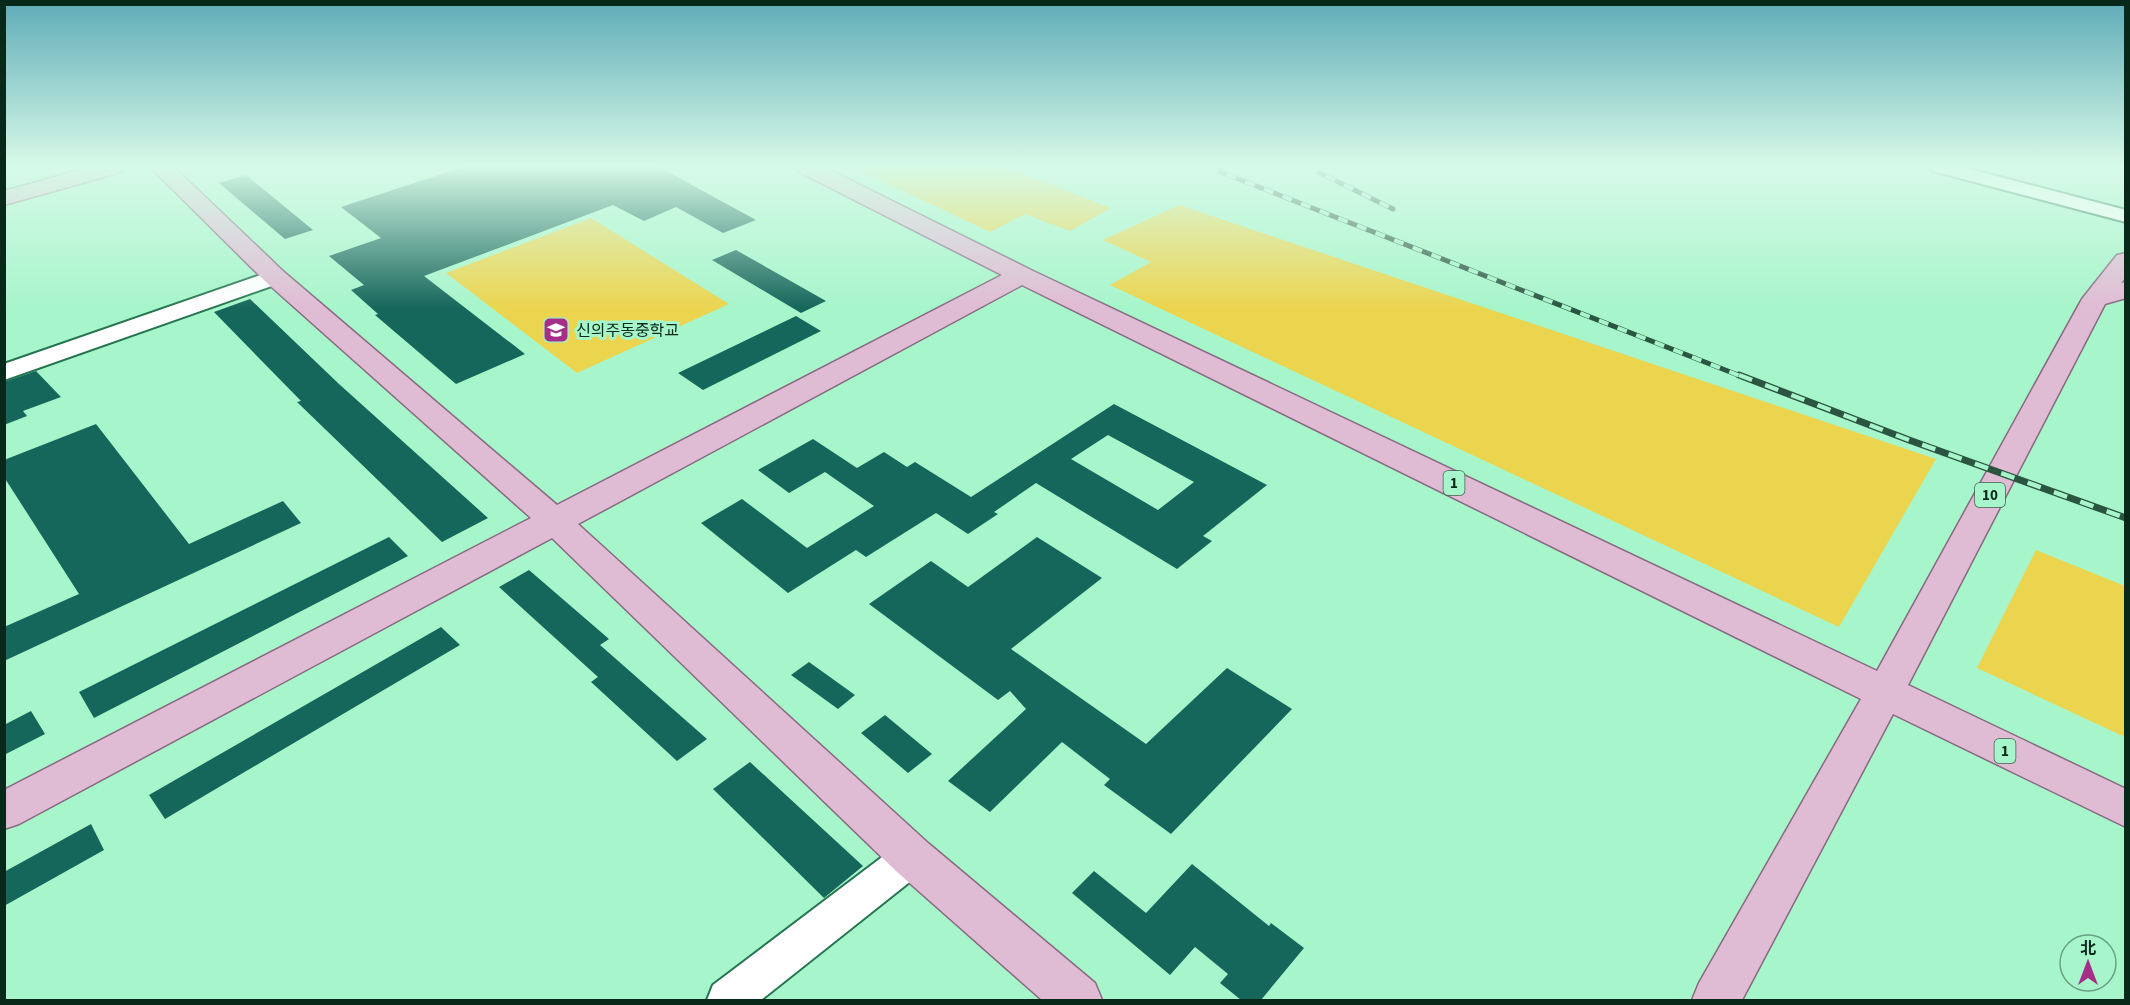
<svg xmlns="http://www.w3.org/2000/svg" width="2130" height="1005" viewBox="0 0 2130 1005" font-family="'Source Sans 3','Noto Sans SC','Noto Sans KR',sans-serif">
	<style>
		.green { fill: #ebd54f }
		.building { fill: #16675b; fill-rule: evenodd }
		.lines { fill: none; stroke-linecap: round; stroke-linejoin: round }
		.minor-casing { stroke: #257450; stroke-width: 4 }
		.major-casing { stroke: #876a80; stroke-width: 3 }
		.minor { fill: #fff; fill-rule: evenodd }
		.major { fill: #e0bbd4; fill-rule: evenodd }
		.rail-far1-casing { stroke: #2a5540; stroke-width: 5 }
		.rail-casing { stroke: #2a5540; stroke-width: 7 }
		.rail-far1 { stroke: #a7f5cb; stroke-width: 4; stroke-dasharray: 10; stroke-linecap: butt }
		.rail { stroke: #a7f5cb; stroke-width: 4.5; stroke-dasharray: 14; stroke-linecap: butt }
		.labels { text-anchor: middle; stroke-width: 6; stroke-linejoin: round; paint-order: stroke }
		.shield { fill: #a7f5cb; stroke: #38664f; stroke-width: 1.5 }
		.shield-label { font-size: 15px; font-weight: bold; fill: #08291a }
		.poi-label { font-size: 16px; fill: #08291a; stroke: #a7f5cb; text-anchor: start }
	</style>
	<rect width="100%" height="100%" fill="#a7f5cb"/>
	<path class="green" d="M853 167H1004L1111 208 1070 231 1025 214 990 232Z
		M1179 205 1936 459 1839 627 1110 285 1151 262 1103 240Z
		M591 218 729 304 577 373 446 273Z
		M2036 550 2125 586V737L1977 668Z"/>
	<path class="building" d="M463 167H659L756 220 723 233 676 207 644 221 613 205 424 276 525 354 456 384 375 315 378 314 351 290 364 285 329 256 381 238 341 207Z
		M246 175 313 230 285 239 219 183Z
		M736 250 826 301 801 313 712 260Z
		M250 299 339 384 488 518 442 542 297 402 301 401 214 312Z
		M796 316 821 331 703 390 678 373Z
		M36 371 61 397 23 411 27 416 4 425V382Z
		M1114 404 1267 485 1203 536 1212 541 1177 569 1036 483 994 512 998 514 968 534 936 513 866 557 856 550 788 593 701 523 742 499 807 548 874 506 825 472 789 493 758 470 813 439 857 468 884 452 907 467 915 462 971 497ZM1108 435 1194 482 1158 510 1071 459Z
		M96 424 189 544 283 501 301 523 4 661V627L79 594 4 477V460Z
		M389 537 408 556 94 718 79 692Z
		M1037 537 1102 578 1011 649 1146 744 1227 668 1292 709 1171 834 1104 785 1110 779 1062 742 990 812 948 781 1026 709 1010 691 998 700 869 604 931 561 968 587Z
		M529 570 609 639 600 645 707 739 677 761 591 682 598 677 499 587Z
		M441 627 460 645 165 819 149 795Z
		M809 662 855 695 838 709 791 675Z
		M31 711 45 734 4 755V725Z
		M885 715 932 754 908 773 861 733Z
		M750 762 863 866 824 898 713 789Z
		M91 824 104 850 4 906V872Z
		M1192 864 1269 926 1271 923 1304 948 1261 1000H1241L1220 983 1228 974 1195 947 1170 975 1072 893 1094 871 1146 913Z"/>
	<g class="lines">
		<g class="minor-casing">
			<path id="minor" d="M1930 167H1962L2126 210V222L1933 171Z
				M275 270 283 272 286 277 283 282 4 380V364Z
				M912 840 926 845 931 857 926 869 761 1000H707L713 985 898 845Z"/>
		</g>
		<g class="major-casing">
			<path id="major" d="M90 167H125L122 172 4 205V191Z
				M150 167H174L284 272 557 505 1002 275 799 172 796 167H824L1031 270 1877 671 2082 299 2117 255 2126 253V277L2121 283 2126 282V298L2105 304 1908 685 2126 789V827L1893 714 1742 1000H1692L1699 983 1861 699 1022 285 578 524 928 843 1095 983 1102 1000H1042L896 871 552 538 19 824 4 829V790L531 518 266 282Z"/>
		</g>
		<use href="#minor" class="minor"/>
		<use href="#major" class="major"/>
		<g class="rail-far1-casing">
			<path id="rail-far1" d="M1208 167 1743 377
				M1308 167 1393 209"/>
		</g>
		<g class="rail-casing">
			<path id="rail" d="M1739 375 1909 440 2126 518"/>
		</g>
		<use href="#rail-far1" class="rail-far1"/>
		<use href="#rail" class="rail"/>
	</g>
	<linearGradient id="sky" x2="0" y2="1"><stop stop-color="#5eacb7"/><stop offset="0.54" stop-color="#d7fae8"/><stop offset="1" stop-color="#d7fae8" stop-opacity="0"/></linearGradient>
	<rect width="2130" height="308" fill="url(#sky)"/>
	<defs>
		<g id="school-square" transform="scale(1.35)"><rect x="-9" y="-9" width="18" height="18" rx="4" fill="#a52f87" stroke="#a7f5cb"/><path d="M0-5L7-2L0 1L-7-2ZM-4 1L0 2.5L4 1V4Q0 6-4 4Z" fill="#fff"/></g>
	</defs>
	<g fill-rule="evenodd">
		<use href="#school-square" x="556" y="330"/>
	</g>
	<g class="labels">
		<g class="shield">
			<rect x="1443.5" y="471" width="21" height="24" rx="4.5"/>
			<rect x="1975" y="483" width="30" height="24" rx="4.5"/>
			<rect x="1994.5" y="739" width="21" height="24" rx="4.5"/>
		</g>
		<g class="shield-label">
			<text x="1454" y="488">1</text>
			<text x="1990" y="500">10</text>
			<text x="2005" y="756">1</text>
		</g>
		<g class="poi-label">
			<text x="576" y="336">신의주동중학교</text>
		</g>
	</g>
	<rect width="2130" height="1005" fill="none" stroke="#08291a" stroke-width="12"/>
	<g transform="translate(2088 963)"><circle r="28" fill="#a7f5cb" stroke="#67a384" stroke-width="1.5"/>
	<path d="M0-4.5L10 22L0 15L-10 22Z" fill="#a52f87"/>
	<text y="-9" font-size="16" font-weight="bold" text-anchor="middle" fill="#08291a">北</text>
	</g>
</svg>
